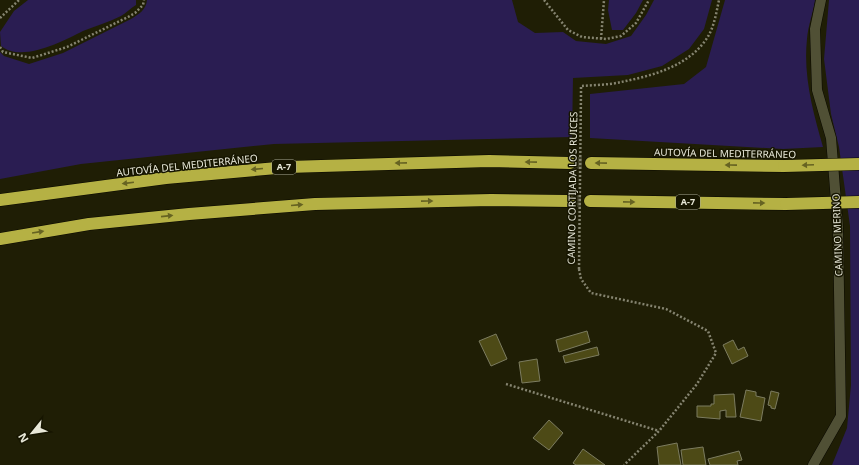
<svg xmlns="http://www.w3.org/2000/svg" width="859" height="465" viewBox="0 0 859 465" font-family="'Noto Sans',sans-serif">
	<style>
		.green { fill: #2a1d52 }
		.building { fill: #4d4a16; stroke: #7c7c60 }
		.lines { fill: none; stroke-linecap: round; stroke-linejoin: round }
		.motorway-tunnel { stroke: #3d3c25; stroke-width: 12; stroke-dasharray: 12 6; stroke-linecap: butt }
		.minor-casing { stroke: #090800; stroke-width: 11 }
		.motorway-casing { stroke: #090800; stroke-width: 13 }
		.path { stroke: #858470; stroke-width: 2.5; stroke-dasharray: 2 2; stroke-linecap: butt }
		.minor { stroke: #505035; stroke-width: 10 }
		.motorway { stroke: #b5b144; stroke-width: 12 }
		.motorway-bridge-casing { stroke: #090800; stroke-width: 13; stroke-linecap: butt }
		.path-bridge { stroke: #858470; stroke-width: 2.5; stroke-dasharray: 2 2; stroke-linecap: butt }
		.motorway-bridge { stroke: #b5b144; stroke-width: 12 }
		.oneway { fill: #666322 }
		.labels { text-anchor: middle; stroke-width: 3; stroke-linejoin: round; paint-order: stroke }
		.shield { fill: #161500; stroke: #a9a997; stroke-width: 1 }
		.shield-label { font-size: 9px; font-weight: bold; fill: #e8e8d8 }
		.street-label { font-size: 10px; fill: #e8e8d8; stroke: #161500 }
	</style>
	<rect width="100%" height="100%" fill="#1f1e05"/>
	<path class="green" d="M28 0H136V5C131 8 126 13 121 16 109 22 95 26 83 31 63 41 22 63 1 46L0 32 14 11Z
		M147 0H512L518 22 535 33 563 32 576 41 606 44 631 36 646 15 654 0H712L704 29 689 49 662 66 628 75 573 78 572 137 274 144 81 164 0 179V52L4 56 29 64 63 53 131 19C139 14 146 10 147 0Z
		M609 0H643L636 13 623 30H612L608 10Z
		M725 0H815C813 13 808 26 807 39 803 76 813 112 823 147L783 149 590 138V94L684 84 706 67Z
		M829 0H859V465H832L847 428 851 385 850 226 839 147 831 114 824 59Z"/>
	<path class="building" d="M587 331 590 342 559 352 556 340Z
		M496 334 507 359 491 366 479 341Z
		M733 340 738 350 744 347 748 356 732 364 723 345Z
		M597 347 599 355 565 363 563 356Z
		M537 359 540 381 522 383 519 362Z
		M746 390 756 392V396L765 398 761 421 740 417Z
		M771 391 779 393 775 409 771 408V406L768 405Z
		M734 394 736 417H726V410L720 411V419L697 417V406H711V404H714V395Z
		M549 420 563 433 549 450 533 438Z
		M677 443 681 465H659L657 447Z
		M703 447 706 465H683L681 450Z
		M583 449 605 465H576L573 463Z
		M739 451 742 460 737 461 738 465H710L708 459Z"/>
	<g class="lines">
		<path class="motorway-tunnel" d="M570 163H591
			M569 201H590"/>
		<g class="minor-casing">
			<path id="minor" d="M813 465 841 416 838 227 831 138 817 90 815 29 821 0"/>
		</g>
		<g class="motorway-casing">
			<path id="motorway" d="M591 163 784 166
				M0 200 166 178 288 167 489 161 570 163
				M590 201 786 204
				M0 239 89 224 189 214 315 204 491 200 569 201"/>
		</g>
		<path class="path" d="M544 0 568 30 582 37 606 39 621 36 636 23 649 0
			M0 18 19 0
			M601 39 604 0
			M0 47 3 52 32 58 67 47 128 17 135 13 143 5 144 0
			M581 93V86C594 85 609 85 621 82 651 76 686 67 705 41 714 29 716 14 719 0
			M579 269 581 279 591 293 666 309 708 331 716 353 697 384 659 431 624 465
			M506 384 659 431"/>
		<use href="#minor" class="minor"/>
		<use href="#motorway" class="motorway"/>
		<g class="motorway-bridge-casing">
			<path id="motorway-bridge" d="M784 166 859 164
				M786 204 859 202"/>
		</g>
		<path class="path-bridge" d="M579 269 581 93"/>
		<use href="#motorway-bridge" class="motorway-bridge"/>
	</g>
	<defs><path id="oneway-solid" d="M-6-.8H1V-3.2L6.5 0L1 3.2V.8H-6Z"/></defs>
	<g class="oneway">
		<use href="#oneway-solid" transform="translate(531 162) rotate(-179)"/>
		<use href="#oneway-solid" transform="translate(401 163) rotate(179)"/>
		<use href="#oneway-solid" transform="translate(601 163) rotate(-179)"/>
		<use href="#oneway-solid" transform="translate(731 165) rotate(-179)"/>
		<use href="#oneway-solid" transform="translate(808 165) rotate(178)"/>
		<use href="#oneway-solid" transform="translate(257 169) rotate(175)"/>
		<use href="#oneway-solid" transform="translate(128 183) rotate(173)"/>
		<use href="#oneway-solid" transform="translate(427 201) rotate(-1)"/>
		<use href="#oneway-solid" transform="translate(629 202) rotate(1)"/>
		<use href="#oneway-solid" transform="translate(759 203) rotate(1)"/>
		<use href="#oneway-solid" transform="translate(297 205) rotate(-5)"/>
		<use href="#oneway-solid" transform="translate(167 216) rotate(-6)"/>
		<use href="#oneway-solid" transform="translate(38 232) rotate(-9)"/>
	</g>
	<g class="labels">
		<g class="shield">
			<rect x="272" y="160" width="24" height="14" rx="3"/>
			<rect x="676" y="195" width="24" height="14" rx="3"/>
		</g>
		<g class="shield-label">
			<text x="284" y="170">A-7</text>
			<text x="688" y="205">A-7</text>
		</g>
		<g class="street-label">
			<text transform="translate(725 153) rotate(1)" y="4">AUTOVÍA DEL MEDITERRÁNEO</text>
			<text transform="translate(187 165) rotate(-6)" y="4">AUTOVÍA DEL MEDITERRÁNEO</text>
			<text transform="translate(572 188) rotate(-89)" y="4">CAMINO CORTIJADA LOS RUICES</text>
			<text transform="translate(837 235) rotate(-92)" y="4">CAMINO MERINO</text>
		</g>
	</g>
	<g transform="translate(32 433) rotate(240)" stroke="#161500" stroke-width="3" paint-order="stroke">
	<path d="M0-3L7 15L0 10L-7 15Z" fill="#e8e8d8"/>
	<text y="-6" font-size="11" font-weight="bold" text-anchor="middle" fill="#e8e8d8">N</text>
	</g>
</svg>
